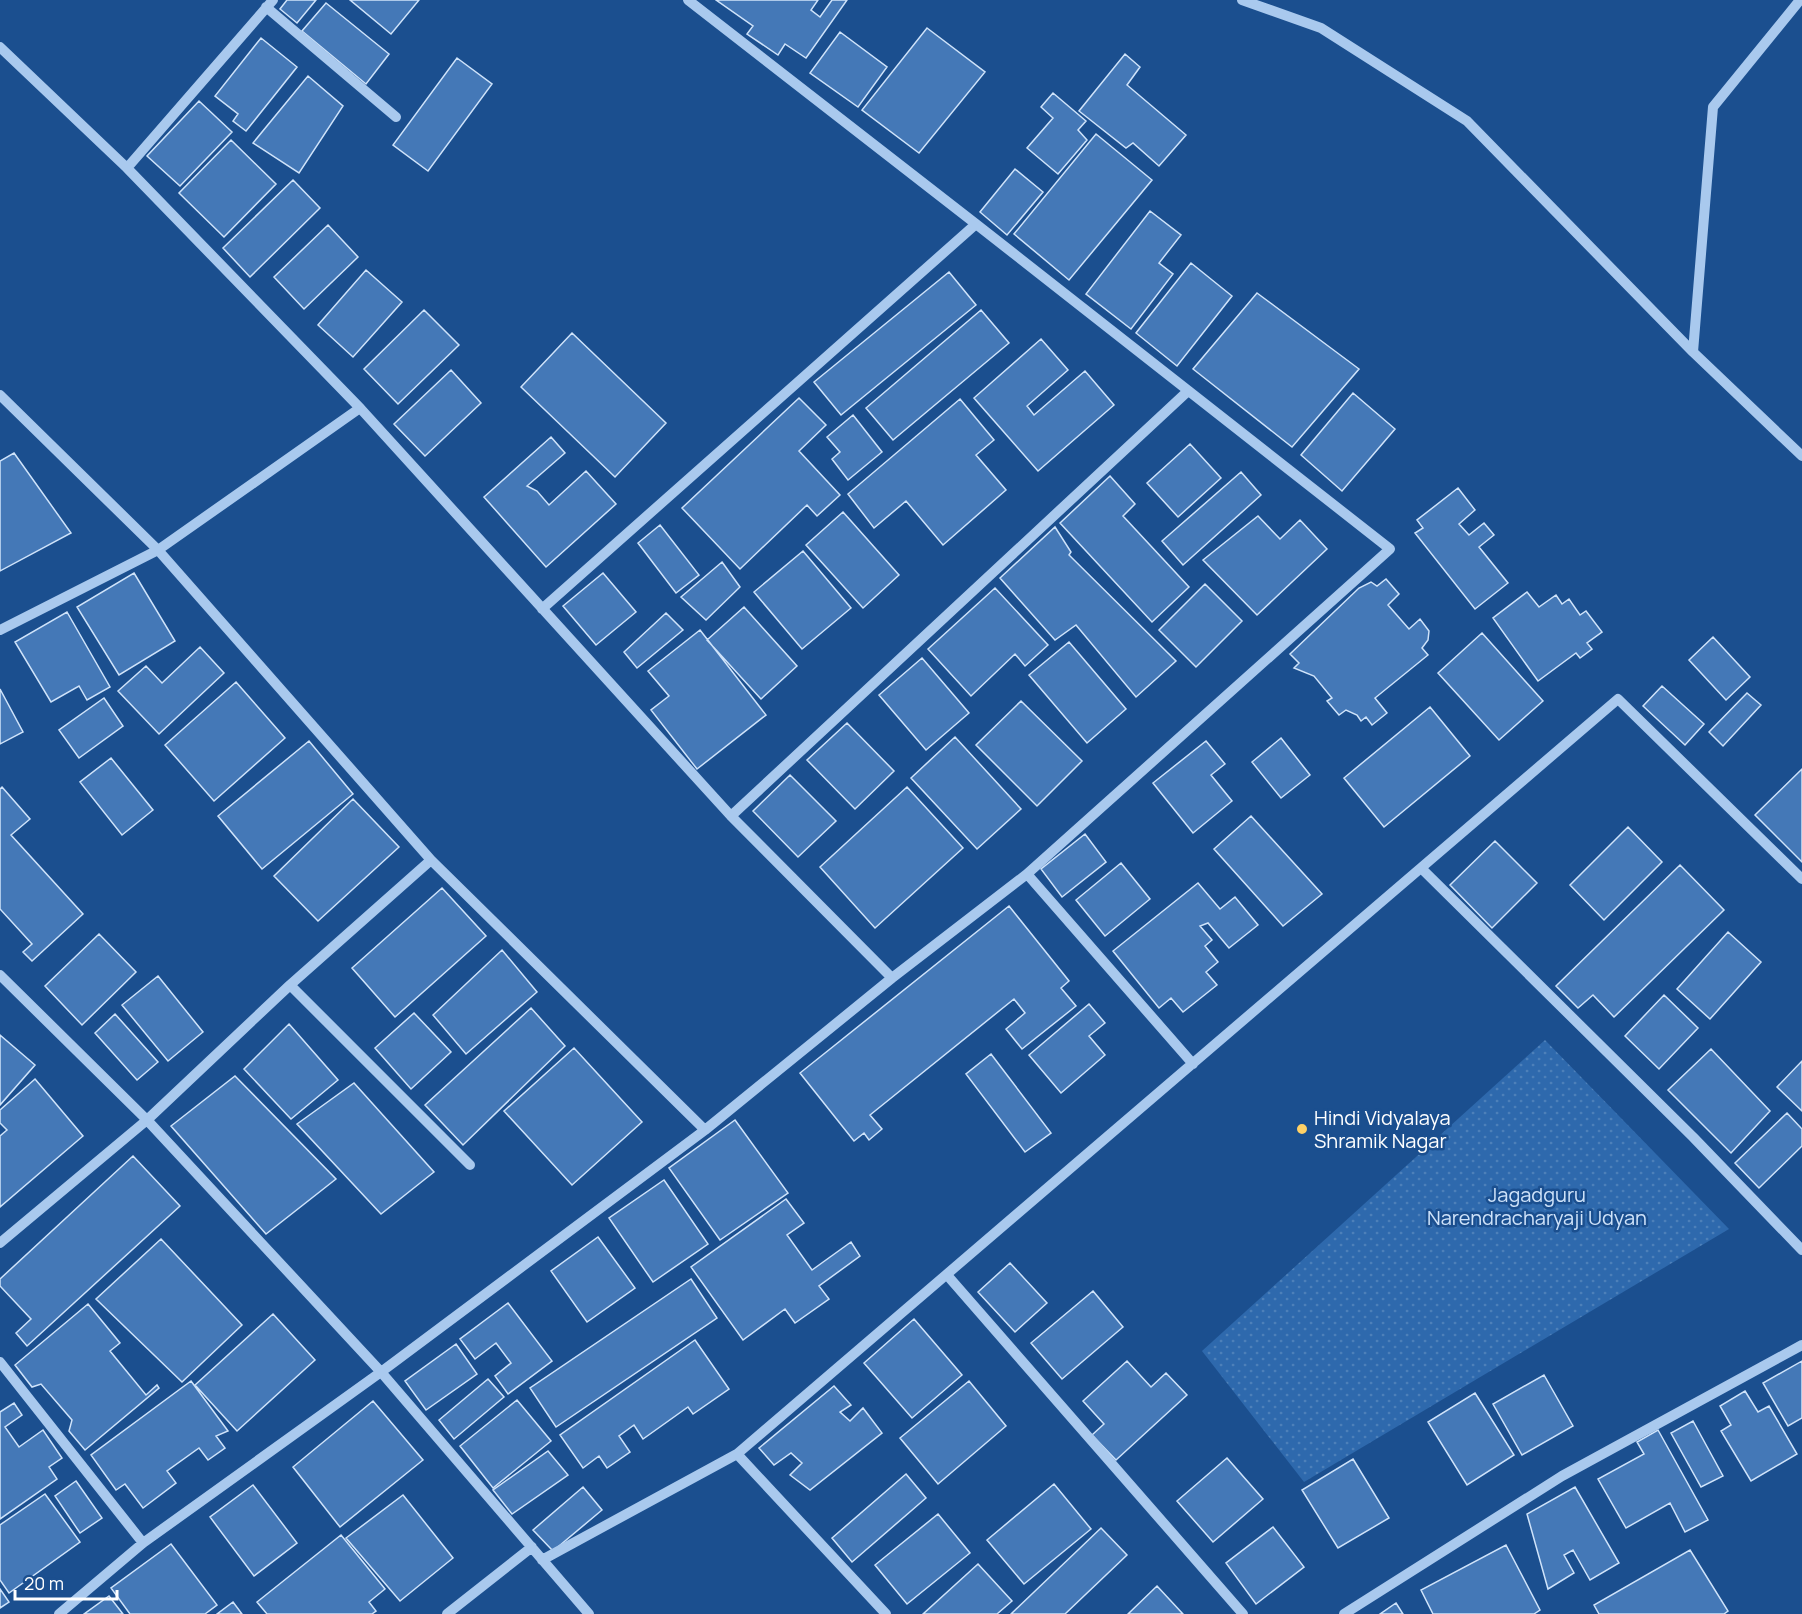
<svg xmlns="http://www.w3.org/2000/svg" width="1802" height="1614" viewBox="0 0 1802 1614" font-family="Manrope,sans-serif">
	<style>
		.park { fill: url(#park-dots) }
		.building { fill: #4478b7; stroke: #cfe3fa; stroke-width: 1.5 }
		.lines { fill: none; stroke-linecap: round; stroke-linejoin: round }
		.minor { stroke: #a9c9ee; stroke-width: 10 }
		.poi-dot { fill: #ffd166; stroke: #1b4f8f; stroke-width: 2 }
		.labels { text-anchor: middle; stroke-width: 5; stroke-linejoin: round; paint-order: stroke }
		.poi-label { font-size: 20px; fill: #fff; stroke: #1b4f8f; text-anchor: start }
		.park-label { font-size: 20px; fill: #cfe3fa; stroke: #1b4f8f }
	</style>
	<defs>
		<pattern id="park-dots" width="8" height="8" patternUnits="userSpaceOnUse" patternTransform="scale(1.5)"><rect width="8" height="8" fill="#2e69ad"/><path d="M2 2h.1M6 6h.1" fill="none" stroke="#4d80b9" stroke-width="1.8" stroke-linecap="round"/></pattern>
	</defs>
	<rect width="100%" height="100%" fill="#1b4f8f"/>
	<path class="park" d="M1545 1040 1729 1229 1304 1482 1202 1351Z"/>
	<path class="building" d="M287 0H316L297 23 280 9Z
		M350 0H419L391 34Z
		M716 0H818L811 10 820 17 832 0H847L806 58 785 44 778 55 747 34 753 26Z
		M326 3 389 54 366 84 302 31Z
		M927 28 985 72 919 153 862 110Z
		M840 32 887 67 858 107 810 73Z
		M261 38 297 67 246 131 233 121 238 114 215 96Z
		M1125 54 1140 67 1127 85 1186 135 1159 166 1133 143 1126 148 1079 111Z
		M457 58 492 84 428 171 393 145Z
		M308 76 343 106 299 173 253 143Z
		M1053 93 1086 121 1078 130 1087 140 1058 174 1027 148 1053 118 1041 107Z
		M199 101 232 132 180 186 147 156Z
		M1096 134 1152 180 1069 280 1014 234Z
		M231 140 276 184 224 237 179 193Z
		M1015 169 1043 192 1007 235 980 212Z
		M293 180 320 208 250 277 223 248Z
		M1150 211 1181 235 1159 263 1173 274 1131 329 1086 294Z
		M328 225 358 257 304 309 274 277Z
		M1191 263 1232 296 1177 366 1136 333Z
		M366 270 402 302 353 357 318 325Z
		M949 272 976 305 841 415 814 382Z
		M1257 293 1359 369 1292 447 1193 369Z
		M424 310 459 345 398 404 364 369Z
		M981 310 1009 343 893 440 866 408Z
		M572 333 666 423 615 477 521 387Z
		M1041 339 1068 370 1027 406 1034 415 1085 371 1114 405 1038 471 974 398Z
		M451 370 481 403 425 456 394 424Z
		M1353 393 1395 429 1342 491 1301 455Z
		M799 398 826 425 799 451 840 495 817 516 807 505 740 569 682 508Z
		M960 399 994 440 976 455 1006 490 943 545 906 501 874 528 848 494Z
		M853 415 882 452 848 480 832 459 840 452 827 437Z
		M551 437 565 453 527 486 537 491 549 505 586 471 616 504 546 567 484 497Z
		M1190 444 1221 478 1178 517 1147 483Z
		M14 453 71 533 0 571V461Z
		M1241 472 1261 495 1183 565 1162 541Z
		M1110 476 1135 504 1123 516 1189 587 1152 622 1060 523Z
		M1458 488 1475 510 1459 524 1469 535 1484 523 1494 535 1479 547 1508 583 1475 609 1415 533 1423 528 1417 520Z
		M843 512 899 575 863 608 806 545Z
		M1258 516 1280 539 1300 520 1327 549 1257 615 1203 560Z
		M660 525 699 575 676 593 638 543Z
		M1055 527 1071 552 1069 555 1176 661 1136 697 1076 625 1055 640 1000 578Z
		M803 551 851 608 802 649 754 592Z
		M722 562 740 587 706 620 681 597Z
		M134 573 175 641 119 675 77 607Z
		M603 573 636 612 596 645 563 606Z
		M1386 579 1399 594 1388 605 1409 629 1420 619 1429 631 1428 640 1422 648 1428 655 1375 698 1387 713 1372 725 1366 717 1361 721 1357 715 1346 710 1339 715 1327 701 1332 698 1314 676 1294 668 1299 663 1290 654 1359 588 1371 582 1377 586Z
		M1205 584 1242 621 1196 667 1159 630Z
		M995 588 1048 645 1025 666 1015 654 971 696 928 649Z
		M1527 592 1539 607 1556 595 1562 604 1569 599 1580 615 1586 611 1602 632 1587 643 1592 649 1580 658 1576 653 1538 681 1493 618Z
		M744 607 797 666 761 699 707 640Z
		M67 612 110 687 87 700 79 686 51 702 15 642Z
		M666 613 683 630 637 668 624 652Z
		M700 630 766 715 697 769 651 710 669 696 648 671Z
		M1482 633 1543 701 1499 740 1438 673Z
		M1713 637 1750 677 1726 700 1689 660Z
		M1069 642 1126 709 1087 743 1029 675Z
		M200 647 224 673 159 734 118 691 146 666 162 683Z
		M922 658 969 713 926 750 879 695Z
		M236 682 285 738 214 801 165 745Z
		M1662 686 1704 724 1685 745 1643 706Z
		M0 689 23 732 0 744Z
		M1747 693 1761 705 1723 746 1709 732Z
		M104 698 123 726 79 758 59 730Z
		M1021 701 1082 761 1037 806 976 745Z
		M1430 707 1470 756 1384 827 1344 778Z
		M847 723 894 771 855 809 807 760Z
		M955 737 1021 809 977 849 911 778Z
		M1281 738 1310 775 1281 798 1252 762Z
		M309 741 353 794 262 869 218 816Z
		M1206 741 1225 764 1211 775 1232 801 1193 833 1153 783Z
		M111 758 153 810 122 835 80 782Z
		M1802 769V862L1755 815Z
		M790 775 836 821 798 857 753 811Z
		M2 787 30 819 11 835 83 914 32 961 23 952 32 944 0 909V789Z
		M907 787 963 848 875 928 820 867Z
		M353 799 399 847 318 921 274 876Z
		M1251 816 1322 894 1283 926 1214 849Z
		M1628 827 1662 862 1604 920 1570 885Z
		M1085 834 1106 862 1062 897 1041 869Z
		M1495 841 1537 883 1492 928 1450 885Z
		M1121 863 1150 899 1105 936 1076 900Z
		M1680 865 1724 910 1614 1017 1593 995 1578 1008 1556 986Z
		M1198 883 1220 909 1235 897 1258 925 1229 948 1208 923 1200 926 1212 940 1205 946 1218 962 1206 972 1217 985 1183 1012 1171 998 1159 1008 1113 951Z
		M442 888 486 936 395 1017 352 968Z
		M1009 906 1069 981 1061 988 1076 1006 1022 1049 1006 1029 1025 1013 1014 999 870 1115 882 1129 869 1140 864 1133 854 1141 800 1073Z
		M1728 932 1761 962 1710 1019 1677 989Z
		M99 934 136 972 82 1025 45 986Z
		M502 950 537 992 466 1054 433 1015Z
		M158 976 203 1032 168 1061 122 1005Z
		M1664 995 1698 1028 1659 1069 1625 1036Z
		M1089 1004 1105 1023 1089 1036 1105 1055 1061 1093 1029 1055Z
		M531 1008 565 1046 463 1145 425 1105Z
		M414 1013 451 1052 411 1089 375 1048Z
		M115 1014 158 1062 137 1080 95 1033Z
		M289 1024 338 1080 291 1119 244 1069Z
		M0 1035 35 1065 0 1105Z
		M574 1048 642 1122 572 1185 504 1111Z
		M1711 1049 1770 1111 1731 1153 1668 1090Z
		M991 1054 1051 1133 1025 1152 966 1074Z
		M1802 1061V1111L1777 1087Z
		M235 1076 336 1179 266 1234 171 1126Z
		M35 1079 83 1136 0 1207V1136L7 1130 0 1123V1110Z
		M354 1083 434 1172 381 1214 297 1124Z
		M1787 1113 1802 1129V1146L1759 1188 1735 1163Z
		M735 1120 788 1193 720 1240 669 1168Z
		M133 1156 180 1206 27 1346 16 1333 31 1319 0 1286V1279Z
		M664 1180 708 1244 653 1282 609 1218Z
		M786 1199 804 1223 787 1235 812 1270 851 1242 860 1256 819 1286 829 1299 795 1323 785 1309 743 1340 691 1267Z
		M598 1237 635 1288 587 1322 551 1271Z
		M161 1239 242 1325 182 1382 96 1299Z
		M1010 1263 1047 1303 1015 1332 978 1292Z
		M691 1279 717 1318 556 1427 530 1388Z
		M1093 1291 1123 1327 1062 1379 1031 1343Z
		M508 1303 552 1361 508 1394 495 1376 511 1363 496 1343 475 1359 460 1339Z
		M88 1304 120 1343 110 1351 146 1395 157 1385 159 1388 85 1450 69 1431 72 1420 41 1384 32 1387 15 1365Z
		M273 1314 315 1360 237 1431 195 1385Z
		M914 1319 962 1375 912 1418 864 1363Z
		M695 1340 729 1389 693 1414 688 1407 643 1439 634 1425 619 1436 630 1452 607 1468 599 1456 583 1468 560 1435Z
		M456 1344 477 1374 426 1410 405 1381Z
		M1127 1361 1151 1387 1166 1373 1187 1395 1116 1460 1092 1435 1104 1424 1083 1401Z
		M1802 1361V1418L1788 1426 1763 1383Z
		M1544 1375 1573 1426 1522 1455 1493 1404Z
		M488 1379 504 1397 454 1439 439 1420Z
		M191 1381 228 1431 216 1436 225 1448 208 1460 199 1448 167 1471 176 1483 143 1508 125 1484 116 1490 91 1455Z
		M969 1381 1006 1426 938 1484 900 1438Z
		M834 1386 851 1405 840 1412 850 1421 863 1408 882 1433 810 1490 790 1475 802 1463 791 1453 774 1465 759 1448Z
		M1745 1391 1758 1412 1769 1406 1797 1454 1751 1481 1721 1431 1731 1425 1720 1406Z
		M1475 1393 1514 1455 1467 1485 1428 1422Z
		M517 1400 551 1441 493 1488 460 1446Z
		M373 1401 423 1460 340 1527 293 1467Z
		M14 1403 22 1415 5 1427 19 1447 43 1430 62 1458 49 1467 57 1479 0 1519V1412Z
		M1693 1421 1723 1476 1701 1487 1671 1433Z
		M1658 1430 1708 1520 1685 1532 1670 1503 1626 1528 1598 1479 1644 1454 1637 1442Z
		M548 1451 568 1475 512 1514 493 1490Z
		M1227 1458 1263 1499 1213 1542 1177 1501Z
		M1353 1459 1389 1518 1338 1548 1302 1490Z
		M906 1474 926 1498 852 1562 832 1538Z
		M76 1481 102 1518 80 1533 55 1496Z
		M1054 1484 1091 1529 1024 1584 987 1540Z
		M253 1485 297 1543 254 1576 210 1517Z
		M583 1487 602 1510 553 1551 533 1530Z
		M1575 1487 1619 1563 1590 1580 1573 1550 1564 1555 1574 1573 1548 1589 1527 1514Z
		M45 1494 80 1542 9 1593 0 1580V1525Z
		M403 1495 453 1558 400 1601 346 1538Z
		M938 1514 970 1553 907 1604 875 1565Z
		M1273 1527 1304 1567 1256 1604 1226 1563Z
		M1101 1528 1127 1555 1065 1614H1011Z
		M341 1535 385 1589 369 1602 376 1611 372 1614H267L257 1602Z
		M171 1544 217 1605 205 1614H130L111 1588Z
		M1506 1545 1540 1610 1534 1614H1433L1421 1590Z
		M1690 1550 1728 1611 1724 1614H1599L1594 1605Z
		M978 1564 1012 1601 997 1614H923Z
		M1157 1586 1183 1614H1128Z
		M0 1589 9 1602 0 1608Z
		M109 1596 123 1614H84Z
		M233 1602 242 1614H217Z
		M1396 1603 1403 1614H1380Z"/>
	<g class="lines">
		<path class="minor" d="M688 0 976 224 1390 549 1027 874 892 978
			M1242 0 1321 28 1467 121 1693 352
			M1800 0 1713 107 1693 352 1802 456
			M266 7 396 117
			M0 47 127 168 273 0
			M127 168 360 408 731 816 892 978 705 1130
			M0 395 158 550 431 860 705 1130 381 1372 589 1614
			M542 609 976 224
			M0 630 158 550 360 408
			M731 816 1188 391
			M1421 868 1693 1137 1802 1250
			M1027 874 1193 1064
			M0 975 147 1120 381 1372 143 1543 59 1614
			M290 985 470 1165
			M0 1243 147 1120 290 985 431 860
			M947 1275 1243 1614
			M0 1362 143 1543
			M542 1560 737 1454
			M447 1614 532 1547
			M886 1614 737 1454 1618 699 1802 879
			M1344 1614 1562 1476 1802 1345"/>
	</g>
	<circle class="poi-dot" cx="1302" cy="1129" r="6"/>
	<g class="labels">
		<g class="poi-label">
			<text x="1314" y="1125">Hindi Vidyalaya<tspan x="1314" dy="23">Shramik Nagar</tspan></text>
		</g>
		<g class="park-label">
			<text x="1537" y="1202">Jagadguru<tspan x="1537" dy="23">Narendracharyaji Udyan</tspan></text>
		</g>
	</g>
	<path d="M15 1590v9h102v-9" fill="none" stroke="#ffffff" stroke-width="3"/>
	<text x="24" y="1590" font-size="18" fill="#ffffff" stroke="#1b4f8f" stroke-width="4.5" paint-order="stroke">20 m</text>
</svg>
